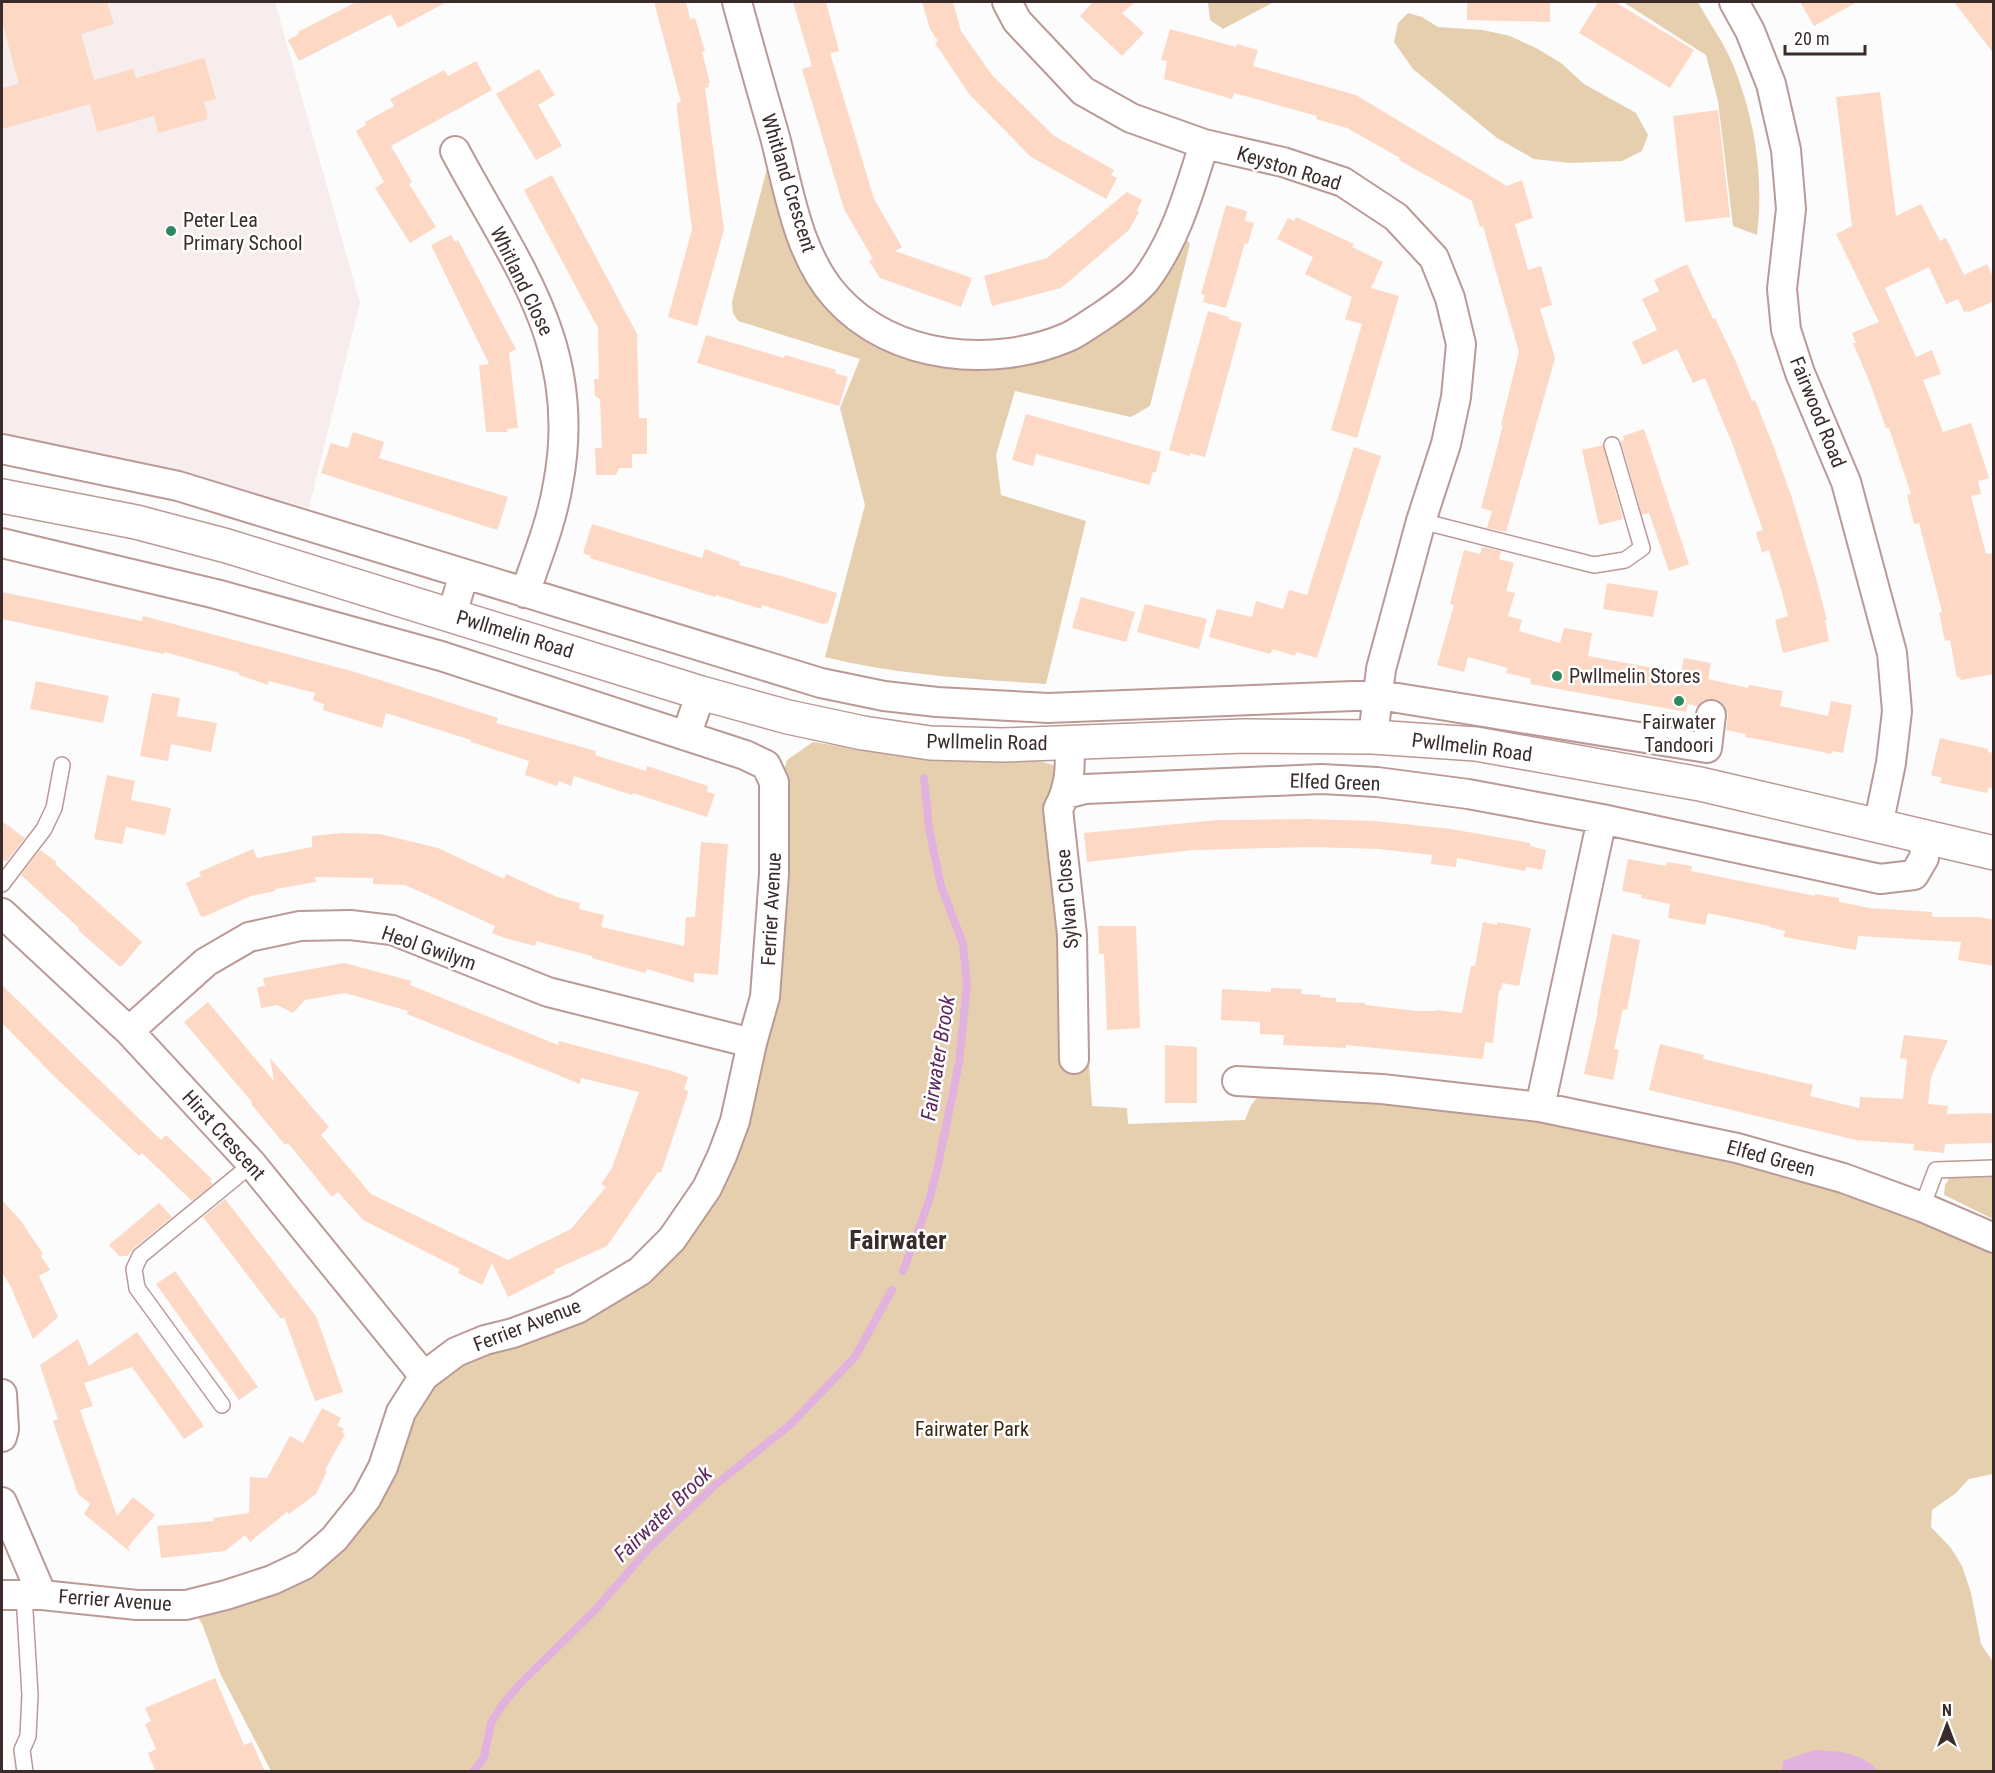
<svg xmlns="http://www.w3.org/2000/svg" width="1995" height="1773" viewBox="0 0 1995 1773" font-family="'Roboto Condensed',sans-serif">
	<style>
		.built { fill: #f7edec }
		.green { fill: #e5cfaf }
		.water { fill: #e2b2df }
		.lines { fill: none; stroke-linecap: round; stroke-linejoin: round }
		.stream { stroke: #e2b2df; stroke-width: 8 }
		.building { fill: #fdd8c5 }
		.lane-casing { stroke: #bb9996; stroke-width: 18 }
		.street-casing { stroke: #bb9996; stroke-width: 32 }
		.secondary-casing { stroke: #bb9996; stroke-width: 36 }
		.lane { stroke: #fff; stroke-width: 15 }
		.street { stroke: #fff; stroke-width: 28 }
		.secondary { stroke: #fff; stroke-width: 33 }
		.poi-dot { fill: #2e895f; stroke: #fff; stroke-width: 2 }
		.labels { text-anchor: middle; stroke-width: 5; stroke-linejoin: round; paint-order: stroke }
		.street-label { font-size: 20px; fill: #3a2c2b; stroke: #fff }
		.poi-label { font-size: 20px; fill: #3a2c2b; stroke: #fff; text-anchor: start }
		.park-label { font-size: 20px; fill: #37280f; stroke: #fff }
		.water-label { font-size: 21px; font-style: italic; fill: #60285f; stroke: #fff }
		.district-label { font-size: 26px; font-weight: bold; fill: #3a2c2b; stroke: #fff }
	</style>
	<rect width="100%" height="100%" fill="#fcfcfc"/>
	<path class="built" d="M2 2H275L360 303 309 508 184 474 2 439Z"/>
	<path class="green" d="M1208 2H1274L1223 29 1210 20Z
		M1623 2H1698C1709 23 1725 44 1734 67 1755 120 1764 178 1757 235L1733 226 1718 101 1706 55Z
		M1408 13 1422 17 1438 27 1483 30 1510 36 1536 48 1561 63 1584 84 1636 113 1648 135 1642 151 1622 161 1570 163 1534 159 1497 138 1413 69 1394 42 1398 23Z
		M775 138 794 212 869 325 995 356 1110 310 1176 226 1190 244 1150 406 1131 417 1015 391 996 455 1001 495 1086 521 1046 684C973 679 897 675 825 657L865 505 840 408 860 359 738 321 733 313 732 302Z
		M813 742C865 750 917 758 969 761 998 763 1029 755 1056 766L1074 1062H1089L1092 1106 1127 1108 1128 1124 1245 1120 1251 1105 1261 1093 1508 1111 1746 1159 1858 1194 1977 1241 1993 1253V1474L1969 1479 1956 1493 1932 1510 1931 1527 1951 1548 1962 1566 1971 1593 1981 1644 1993 1662V1771H271L220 1673 203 1626 197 1615 334 1539 424 1376 640 1271 735 1121 783 774 787 760Z
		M1969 1174H1993V1219L1944 1195 1945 1185 1950 1177Z"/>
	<path class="water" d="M1814 1750C1837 1751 1862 1752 1878 1771H1782L1783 1761Z"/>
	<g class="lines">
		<path class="stream" d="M903 1271 928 1204 937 1170 959 1063 967 985 963 944 941 886 929 828 924 778
			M473 1772 484 1758 491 1723 503 1704 520 1684 597 1608 650 1547 714 1486 791 1424 855 1357 892 1290"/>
	</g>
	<path class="building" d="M2 2H107L114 24 81 34 94 80 133 69 136 78 204 58 216 99 204 102 208 119 158 133 154 116 97 132 90 104 2 129V88L19 84 2 22Z
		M356 2H447L398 28 391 14 299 61 288 40 299 34 298 32Z
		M654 2H686L690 19 695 18 705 51 702 52 710 83 708 84 709 87 705 88 724 230 697 326 668 317 692 230 677 109V103L681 102Z
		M793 2H826L839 51 830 53 874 199 902 247 895 251 972 278 961 307 880 278 869 261 873 259 844 209 802 69 812 66Z
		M922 2H953L961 31 992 75 1054 136 1114 170 1111 175 1117 178 1106 199 1031 157 969 94 935 43 938 41 930 29Z
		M1093 2H1135L1122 13 1144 33 1122 56 1080 16Z
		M1467 2H1550V22L1467 20Z
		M1598 2H1615L1694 50 1670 88 1579 33Z
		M1800 2H1857L1814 26Z
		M1954 2H1994V54Z
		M1170 29 1236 47 1237 44 1258 50 1253 66 1356 95 1507 186 1522 180 1533 218 1515 224 1528 270 1541 266 1552 305 1540 309 1555 358 1506 532 1487 528 1492 511 1481 508 1503 425H1501L1519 352 1483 226 1480 227 1472 201 1399 160 1400 158 1347 128 1316 119 1317 116 1234 93 1232 99 1164 79 1167 61 1161 60Z
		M476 61 492 90 391 146 412 182 409 184 436 227 410 243 375 188 384 182 356 131 366 125 365 122 394 106 390 99 444 70 448 76Z
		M539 69 555 95 538 105 562 146 536 160 496 94Z
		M1880 92 1896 216 1921 204 1940 241 1946 238 1964 275 1987 264 1994 279V301L1969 312 1968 311 1964 312 1958 299 1946 304 1929 267 1885 288 1916 357 1932 350 1941 374 1923 380 1943 432 1971 423 1989 478 1978 481 1981 494 1971 496 1986 554 1994 553V674L1961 680 1960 677 1957 678 1950 640 1945 641 1939 613 1942 612 1919 523 1914 524 1907 495 1911 494 1889 428H1886L1870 383 1853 343H1856L1852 333 1879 322 1836 234 1852 226 1836 97Z
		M1718 110 1730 217 1685 222 1673 116Z
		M552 175 637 334 639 418H647V454H632V468H619L616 475H596L595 448H602L600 399 595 396 594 379H599L598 328 524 190Z
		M1127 192 1142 200 1137 210 1139 212 1129 230 1093 261 1061 288 992 306 984 276 1047 258Z
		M1226 205 1247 211 1245 221 1254 223 1248 244 1245 243 1226 308 1203 302 1205 295 1201 294Z
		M1296 217 1354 244 1352 247 1383 262 1371 288 1399 296 1357 438 1331 430 1362 324 1345 319 1352 297 1305 274 1313 257 1277 239 1288 218 1294 221Z
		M451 235 455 242 458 240 516 349 509 353 518 428 507 429V432H486L479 365 489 364 431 245Z
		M1687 264 1713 319 1715 318 1736 362 1752 401 1755 400 1773 445 1792 498 1815 575 1827 620H1825L1829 641 1783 653 1775 620 1788 616 1781 589 1769 550 1762 553 1756 532 1763 530 1734 448 1705 378 1693 383 1677 349 1643 365 1632 342 1657 330 1642 299 1659 291 1654 280Z
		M1208 311 1229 317 1228 319 1242 323 1205 457 1190 453V456L1169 450Z
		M706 335 781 357 784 358 785 355 836 370 835 373 848 377 839 406 697 363Z
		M1026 414 1161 452 1156 472H1153L1149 485 1036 454 1033 466 1012 460Z
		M1644 429 1689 564 1669 571 1649 513 1642 515 1621 441 1624 440 1623 436Z
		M353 432 384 442 379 458 508 497 498 528 497 530 321 473 331 443 348 448Z
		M1603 445 1623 519 1599 525 1582 450Z
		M1354 447 1381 456 1317 658 1296 652 1295 656 1273 649 1270 654 1209 637 1217 609 1252 617 1256 601 1283 609 1289 590 1307 595Z
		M592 524 702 558 705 549 740 562 739 565 781 576 837 593 828 623 823 624 762 605 761 609 716 595 715 597 590 558 591 556 583 553Z
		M1482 547 1501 551 1499 559 1514 563 1506 591 1515 593 1508 616 1522 620 1519 631 1560 643 1564 628 1592 633 1588 656 1681 673 1684 658 1711 663 1708 679 1748 688 1749 685 1783 691 1780 706 1828 716 1831 701 1852 705 1843 753 1832 751 1831 754 1808 749 1746 737V734L1726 730 1728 714 1721 702 1714 699 1704 700 1697 706 1688 704 1686 712 1530 684 1531 679 1506 673 1508 668 1468 657 1464 672 1437 665 1454 605 1450 604 1464 550 1480 554Z
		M1607 583 1658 591 1653 617 1603 609Z
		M2 592 142 621 143 616 355 672 498 718 496 723 596 751 595 755 646 771 647 766 708 786 707 792 715 794 707 817 633 793 632 795 574 776 571 786 559 781 557 786 525 775 529 761 471 742V740L386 713 382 728 323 710 324 704 313 700 315 693 269 681 268 685 239 675V673L165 652 164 654 2 619Z
		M1081 597 1135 612 1126 642 1072 628Z
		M1145 604 1207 619 1199 649 1137 632Z
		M36 681 109 696 103 723 30 709Z
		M152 693 180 698 177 716 217 723 211 752 171 744 168 761 140 756Z
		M1940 738 1988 749V752L1994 753V789L1989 787 1987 793 1940 783 1942 778 1931 775Z
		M107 775 135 781 131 800 171 808 165 835 126 827 122 844 94 839Z
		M1307 819 1375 821 1451 829 1530 843V846L1546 850 1542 870 1526 867 1525 871 1457 858 1456 867 1431 864 1432 855 1379 849 1313 847 1193 850 1087 862 1084 833 1218 820Z
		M2 821 25 838 6 862 2 858Z
		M343 833 380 834 438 848 504 879 506 874 557 897 580 903 579 909 604 915 601 927 684 946 686 917H695L701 842 728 844 718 975 694 973V983L647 969 645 973 592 958V956L536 941 535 946 505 938 492 933 495 926 423 893 405 885 373 884V878L315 877 316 882 275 889V891L251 896 203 917 200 915 186 883 201 876 199 872 253 849 257 858 312 847V836Z
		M40 850 57 862 55 864 142 942 122 966H119L78 930 79 928 21 875Z
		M1628 859 1666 866 1667 862 1692 866 1691 871 1815 896V894L1839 898V902L1870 908 1932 912V917H1980L1994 920V966L1958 960 1961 942 1858 936 1856 950 1784 937 1785 931 1769 927V926L1708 913 1705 925 1668 918 1670 904 1641 898 1642 895 1622 891Z
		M1483 922 1497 925V922L1531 928 1519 986 1502 983 1501 990H1499L1493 1043 1485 1042 1483 1059 1346 1045V1048L1283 1045 1284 1035 1260 1034V1022L1221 1020 1222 989 1271 992V988L1302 989 1301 994 1321 995 1320 997 1336 998V1002L1365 1003V1005L1417 1011H1436V1010L1462 1013 1471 966H1475Z
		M1098 926H1136L1140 1028 1107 1030 1104 954H1099Z
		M1612 934 1640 940 1627 1010 1623 1009 1614 1049 1619 1050 1613 1080 1584 1074 1598 1011H1597Z
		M344 963 408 980 411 981 410 985 558 1045 559 1041 672 1071 688 1077 684 1089 687 1090 688 1093 661 1173 658 1172 607 1246 554 1270 555 1273 508 1297 492 1263 482 1285 458 1273 460 1269 363 1220 338 1192 332 1197 288 1143 285 1145 251 1104 252 1102 184 1022 208 1002 274 1081 270 1058 329 1127 321 1135 371 1194 508 1260 571 1229 606 1187 601 1184 612 1168 639 1092 581 1078 580 1084 407 1014 408 1011 345 993 305 1000 293 1013 277 1005 261 1008 257 987 265 986 263 978Z
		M2 985 161 1140 166 1135 212 1179 210 1181 213 1184 192 1201 142 1153 139 1156 57 1079 2 1023Z
		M1904 1035 1948 1040 1931 1077 1928 1104 1948 1106 1947 1114 1994 1113V1143L1945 1144 1944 1153 1913 1150 1914 1144 1856 1140 1649 1090 1660 1044 1704 1055 1703 1059 1813 1085 1810 1096 1859 1108 1860 1097 1903 1099 1907 1059 1900 1058Z
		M1165 1045 1197 1047V1103H1165Z
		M225 1199 316 1316 343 1392 315 1401 284 1317 281 1319 203 1217Z
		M2 1200 21 1221 43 1254 41 1256 50 1270 39 1276 58 1317 33 1339 10 1285 2 1273Z
		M159 1203 172 1217 134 1248 127 1256H119L109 1245Z
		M175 1271 258 1387 239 1400 156 1284Z
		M137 1332 204 1426 184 1439 132 1367 84 1383 93 1406 80 1410 117 1516 133 1497 155 1515 128 1547 130 1552 84 1514 90 1504 78 1494 53 1421 58 1419 40 1365 78 1339 89 1366Z
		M322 1408 341 1418 337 1425 344 1429 342 1433 345 1434 325 1470 327 1471 316 1494 289 1514 287 1512 250 1542 245 1535 225 1551 161 1558 157 1526 214 1521 213 1518 249 1513 250 1477 267 1478 290 1436 303 1443Z
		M215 1678 244 1745 252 1742 265 1772H156L148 1753 156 1749 145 1724 151 1721 145 1708Z"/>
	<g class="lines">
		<g class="lane-casing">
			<path id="lane" d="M1421 521 1594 565 1625 560 1642 548 1612 445
				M2 884 44 829 54 808 62 765
				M1922 1207 1936 1170 1994 1168
				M222 1405 137 1288 134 1269 140 1256 252 1164
				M24 1595 30 1695 28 1736 22 1750 25 1772"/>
		</g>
		<g class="street-casing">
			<path id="street" d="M737 2C749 47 762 92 775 137 789 191 798 255 836 297 892 360 994 369 1068 337 1079 332 1089 324 1099 318 1114 308 1133 295 1145 281 1176 240 1189 192 1204 144
				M1007 2 1017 21 1083 91 1131 118 1204 144 1283 162 1343 182 1396 217 1434 258 1450 298 1461 344 1456 397 1446 444 1421 521 1381 669 1373 737
				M1734 2 1750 31 1771 84 1786 150 1791 209 1782 289 1786 330 1800 373 1846 482 1892 653 1897 711 1891 763 1878 826
				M455 151C516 265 584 347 558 484 552 521 537 558 525 593
				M2 449 178 486 821 683 884 696 937 702 1048 708 1379 695 1707 748 1711 715
				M2 543 216 594 441 656 745 755 766 765 774 782V874L765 997 752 1043 735 1121 722 1156 707 1188 672 1239 640 1271 577 1309 513 1333 485 1340 456 1352 424 1376 401 1412 383 1467 366 1499 334 1539 304 1565 272 1580 226 1595 186 1605H137L42 1595H2
				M452 614 464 574
				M686 736 701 693
				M1069 742C1071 767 1070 787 1058 809L1072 935 1074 1059
				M1066 794 1085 789 1321 779 1377 782 1468 794 1602 819 1880 879 1914 875 1924 858 1926 838
				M2 913 129 1031 252 1164 424 1376
				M129 1031 206 962 249 937 300 926 350 925 392 930 548 992 752 1043
				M1237 1081 1382 1089 1540 1107 1737 1148 1843 1178 1922 1207 1994 1238
				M1540 1107 1602 819
				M2 1394 4 1429 2 1437
				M2 1502 42 1595"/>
		</g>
		<g class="secondary-casing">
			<path id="secondary" d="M2 496 136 522 227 546 701 693 788 717 863 733 930 743 1002 745 1244 736 1373 737 1476 744 1700 784 1994 853"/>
		</g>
		<use href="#lane" class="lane"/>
		<use href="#street" class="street"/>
		<use href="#secondary" class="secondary"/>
	</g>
	<g class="poi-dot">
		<circle cx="171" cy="231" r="6"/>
		<circle cx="1557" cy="676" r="6"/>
		<circle cx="1679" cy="701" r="6"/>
	</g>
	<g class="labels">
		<g class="street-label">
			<text transform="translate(1289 168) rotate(17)" y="7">Keyston Road</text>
			<text transform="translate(789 183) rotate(73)" y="7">Whitland Crescent</text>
			<text transform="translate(522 281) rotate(64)" y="7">Whitland Close</text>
			<text transform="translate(1818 412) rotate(68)" y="7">Fairwood Road</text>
			<text transform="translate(515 634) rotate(17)" y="7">Pwllmelin Road</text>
			<text transform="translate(987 742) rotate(1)" y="7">Pwllmelin Road</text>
			<text transform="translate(1472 747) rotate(7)" y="7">Pwllmelin Road</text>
			<text transform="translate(1335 782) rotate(2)" y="7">Elfed Green</text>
			<text transform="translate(1067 899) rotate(-95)" y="7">Sylvan Close</text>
			<text transform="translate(771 909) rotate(-87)" y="7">Ferrier Avenue</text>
			<text transform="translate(429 948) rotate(19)" y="7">Heol Gwilym</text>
			<text transform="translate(224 1135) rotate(48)" y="7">Hirst Crescent</text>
			<text transform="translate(1771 1158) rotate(15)" y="7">Elfed Green</text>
			<text transform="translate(527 1325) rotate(-21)" y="7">Ferrier Avenue</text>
			<text transform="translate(115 1600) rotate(4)" y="7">Ferrier Avenue</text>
		</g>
		<g class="poi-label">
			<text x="183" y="227">Peter Lea<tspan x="183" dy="23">Primary School</tspan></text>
			<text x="1569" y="683">Pwllmelin Stores</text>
			<text x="1679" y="729" text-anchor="middle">Fairwater<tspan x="1679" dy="23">Tandoori</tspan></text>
		</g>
		<g class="park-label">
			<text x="972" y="1436">Fairwater Park</text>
		</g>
		<g class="water-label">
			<text transform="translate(938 1058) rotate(-81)" y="7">Fairwater Brook</text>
			<text transform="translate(663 1514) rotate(-44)" y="7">Fairwater Brook</text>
		</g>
		<g class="district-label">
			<text x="898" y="1249">Fairwater</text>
		</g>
	</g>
	<rect width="1995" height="1773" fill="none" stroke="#3a2c2b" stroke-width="6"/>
	<g transform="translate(1947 1725)" stroke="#ffffff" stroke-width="4.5" paint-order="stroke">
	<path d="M0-4.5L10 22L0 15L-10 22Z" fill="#3a2c2b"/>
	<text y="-9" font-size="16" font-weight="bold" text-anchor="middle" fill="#3a2c2b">N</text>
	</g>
	<path d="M1785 45v9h80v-9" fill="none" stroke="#3a2c2b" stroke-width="3"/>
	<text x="1794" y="45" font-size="18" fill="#3a2c2b" stroke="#ffffff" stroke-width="4.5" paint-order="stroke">20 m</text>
</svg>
